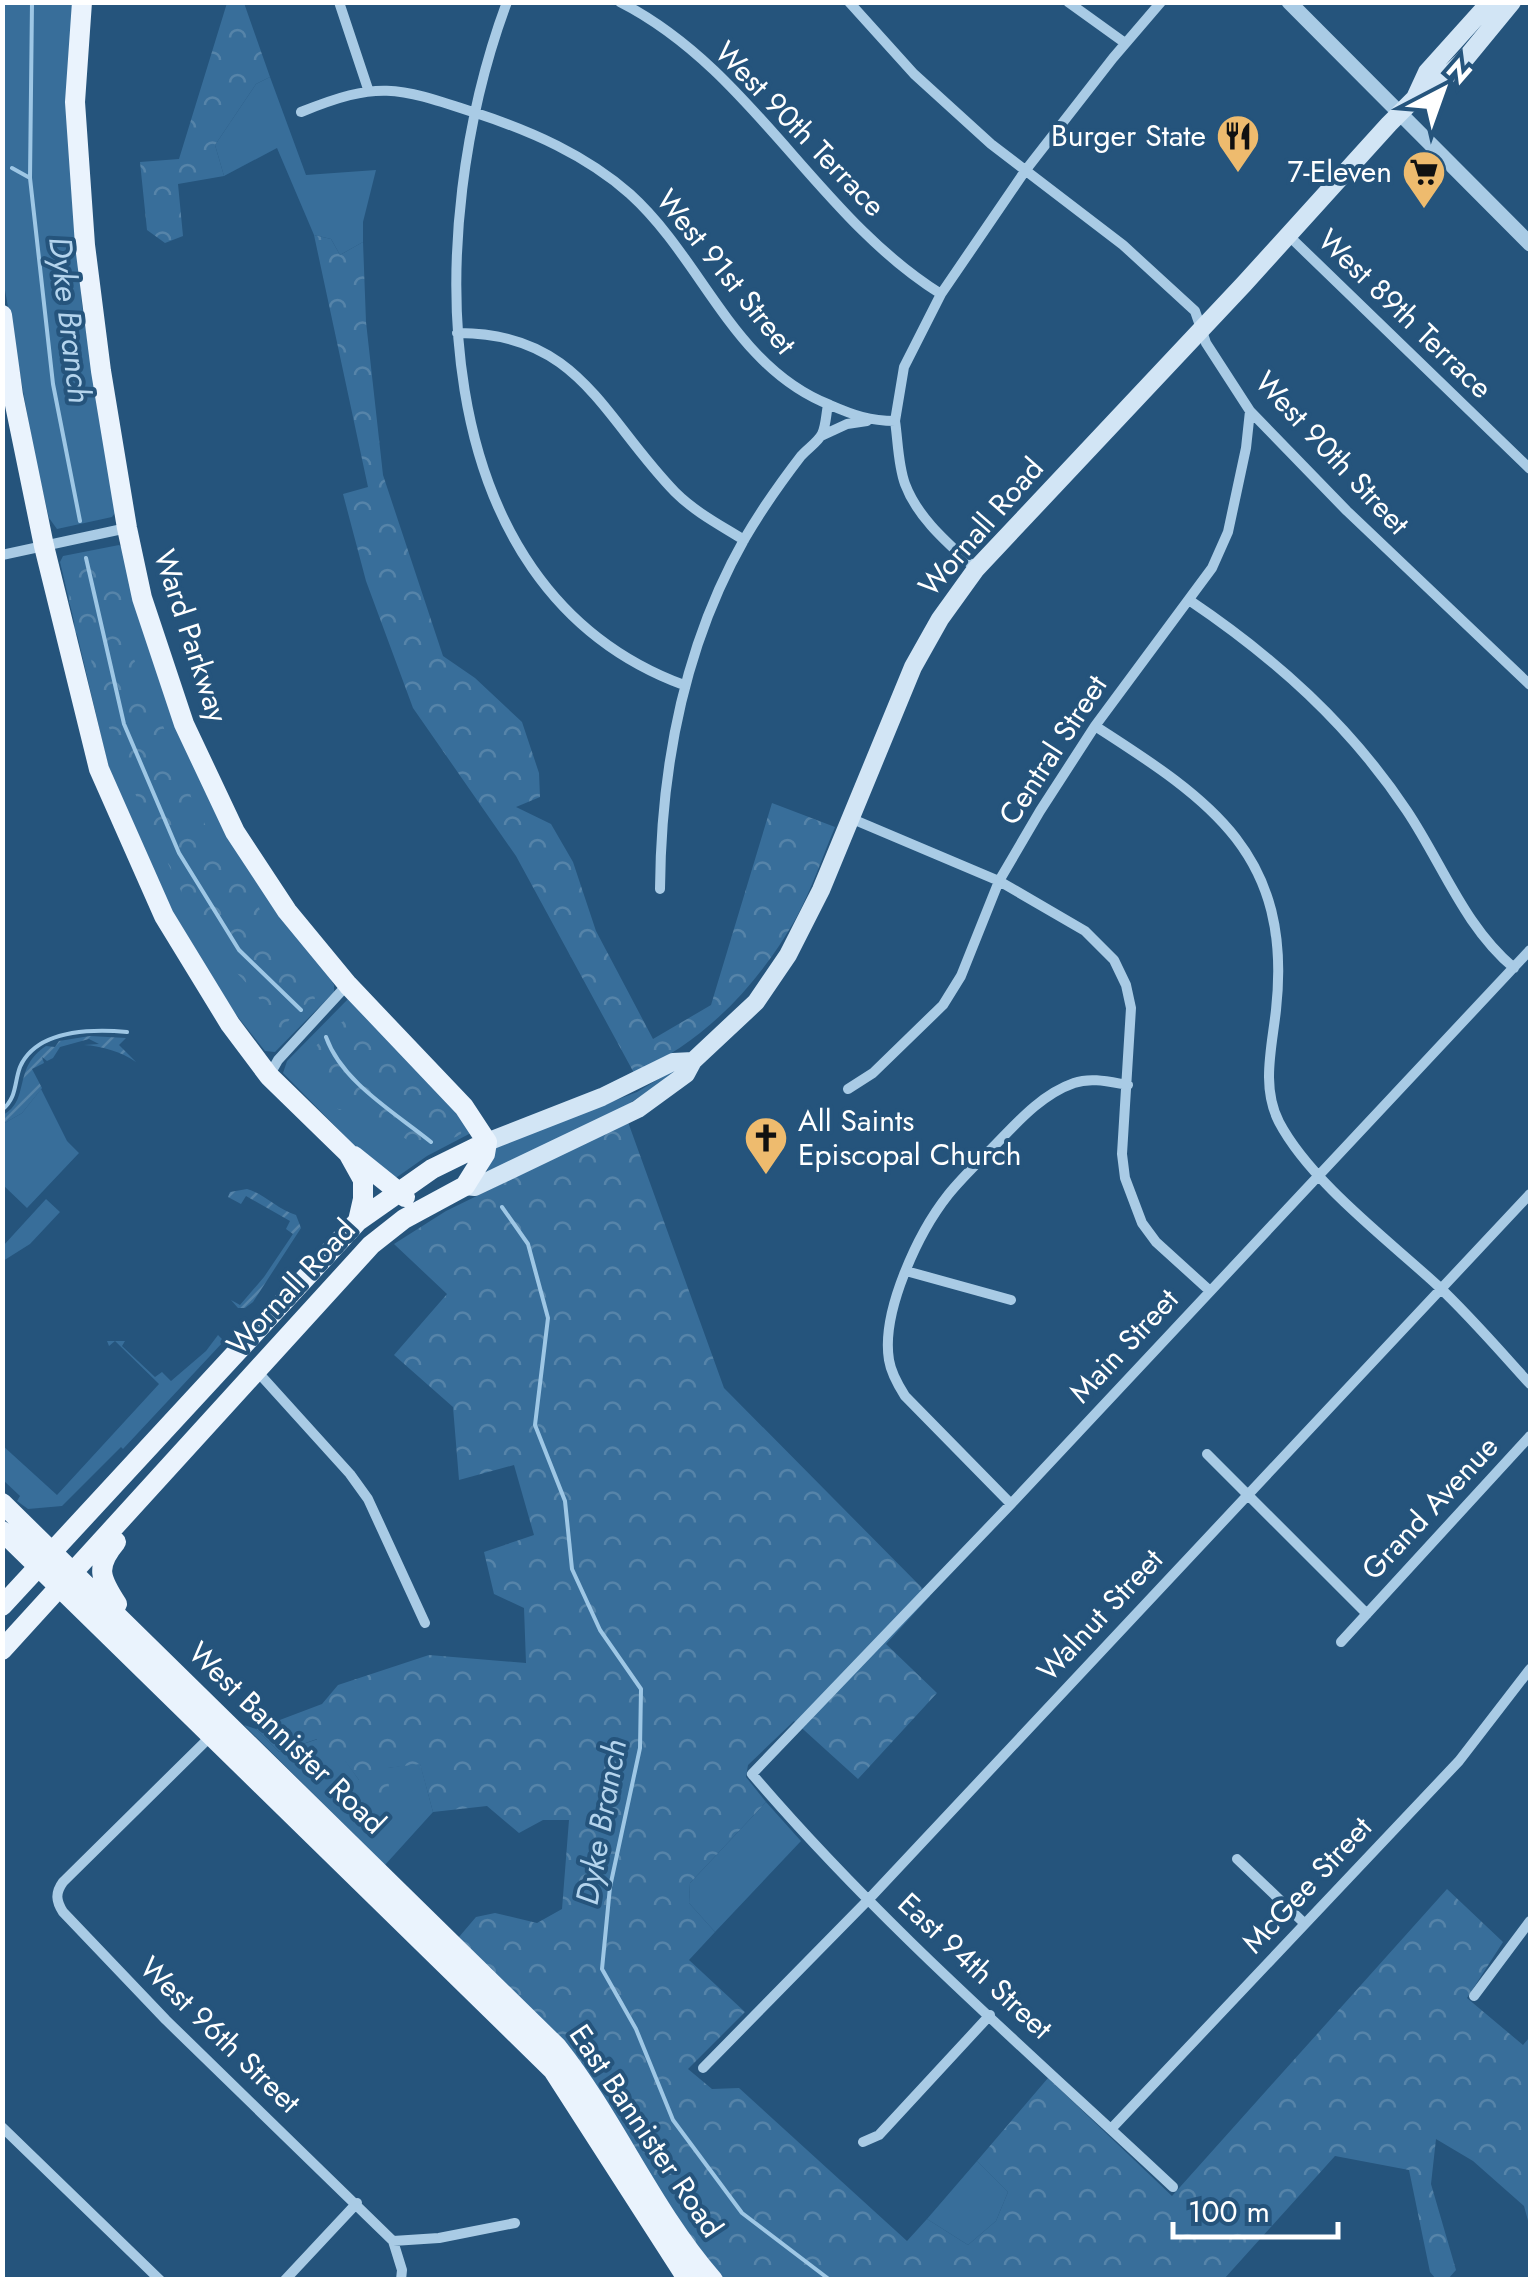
<svg xmlns="http://www.w3.org/2000/svg" width="1533" height="2282" viewBox="0 0 1533 2282" font-family="Jost,sans-serif">
	<style>
		.green { fill: #386e9a }
		.forest { fill: url(#forest-crowns) }
		.garden { fill: url(#garden-furrows) }
		.lines { fill: none; stroke-linecap: round; stroke-linejoin: round }
		.stream { stroke: #9ec7e5; stroke-width: 4 }
		.minor { stroke: #a9cbe5; stroke-width: 10 }
		.tertiary { stroke: #a9cbe5; stroke-width: 15 }
		.secondary { stroke: #d2e5f5; stroke-width: 18 }
		.primary { stroke: #eaf3fd; stroke-width: 20 }
		.labels { text-anchor: middle; stroke-width: 8; stroke-linejoin: round; paint-order: stroke }
		.street-label { font-size: 30px; fill: #fff; stroke: #25547c }
		.poi-label { font-size: 30px; fill: #fff; stroke: #25547c; text-anchor: end }
		.water-label { font-size: 32px; font-style: italic; fill: #b4d4ed; stroke: #25547c }
	</style>
	<defs>
		<pattern id="forest-crowns" width="20" height="18" patternUnits="userSpaceOnUse" patternTransform="scale(2.5)"><rect width="20" height="18" fill="#386e9a"/><path d="M2 6a3 3 0 1 1 6 0M12 15a3 3 0 1 1 6 0" fill="none" stroke="#5684a9"/></pattern>
		<pattern id="garden-furrows" width="10" height="10" patternUnits="userSpaceOnUse" patternTransform="scale(2.5)"><rect width="10" height="10" fill="#386e9a"/><path d="M-1 1l2-2M0 10L10 0M9 11l2-2" fill="none" stroke="#5684a9"/></pattern>
	</defs>
	<rect width="100%" height="100%" fill="#25547c"/>
	<path class="green" d="M2 3H75L78 252 82 305 115 513 112 517 57 529 49 518 35 458 3 279Z
		M270 77 306 175 376 170 363 222V242L340 255 331 239 314 235 277 148 224 176 215 145 256 84Z
		M119 545 123 548 169 709 334 985V992L275 1052 265 1051 234 1012 168 906 111 778 60 562 63 556Z
		M348 999 467 1121 471 1133 427 1156 390 1182 283 1073 287 1061Z
		M682 1065 686 1067 619 1110 486 1174 496 1146 637 1092Z
		M41 1089 67 1141 79 1153 27 1208 3 1185 5 1169 3 1166V1124L22 1113Z
		M46 1199 60 1212 30 1244 3 1261V1246Z
		M218 1335 224 1341 123 1449 121 1447 62 1506 28 1509 17 1501 20 1496 3 1480 2 1445 57 1495 159 1384 115 1341 109 1346 107 1341H125L122 1346 155 1377 162 1372 171 1381 206 1351Z
		M244 1725 256 1729 279 1752 318 1739 345 1760 359 1780 387 1768 420 1763 433 1812 385 1865Z
		M766 1802 801 1841 715 1932 689 1903 690 1883Z
		M977 2161 1008 2192 996 2221 968 2245 927 2219Z"/>
	<path class="forest" d="M227 3H244L270 77 256 84 215 145 224 176 178 184 183 236 165 243 147 230 140 162 179 159Z
		M314 235 331 239 340 255 363 242 366 322 383 475 443 656 475 678 522 722 539 773 540 797 516 807 551 824 573 862 596 931 653 1039 711 1005 772 803 835 827C822 858 811 891 795 920 757 986 704 1042 634 1073L516 856 413 708 366 581 343 494 368 487Z
		M79 556 105 559 124 599 123 620 132 639 134 659 147 693 161 718 172 756 184 768 193 805 197 807 221 859 235 879 252 890 268 930 285 944 291 956 306 963 315 999 294 1011 284 1029 267 1023C264 1016 265 1008 260 1000 247 979 198 940 200 916L189 908 132 787 93 686 91 655 74 630 75 616 69 602 70 590 65 578 68 563Z
		M346 1020 368 1035 374 1052 386 1056 400 1069 405 1068 422 1076 462 1116 461 1135 450 1139 434 1133 424 1148H419L362 1109 355 1106 340 1110 331 1106 325 1093 333 1084 332 1080C309 1066 299 1060 321 1041 330 1033 335 1025 346 1020Z
		M628 1122 724 1388 930 1596 886 1644 937 1693 858 1779 794 1721 748 1765 746 1777 766 1802 690 1883 689 1903 715 1932 689 1960 745 2012 688 2069 712 2089 739 2088 907 2241 927 2219 968 2245 996 2221 1008 2192 977 2161 1048 2078 1172 2196 1447 1889 1503 1942 1467 1998 1523 2045 1530 2037V2228L1524 2206 1473 2161 1436 2139 1431 2184 1456 2270 1448 2279H1436L1430 2272 1409 2170 1335 2156 1224 2279H723L676 2217 558 2037 459 1937 476 1917 495 1913 537 1923 562 1909 569 1820H543L519 1833 487 1806 433 1812 420 1764 388 1768 389 1789 369 1811 355 1800 359 1780 345 1761 329 1775 315 1762 317 1739 279 1752 256 1729 322 1704 338 1685 429 1655 526 1663 524 1608 494 1594 484 1552 534 1535 514 1465 459 1480 453 1407 394 1355 447 1294 394 1244 446 1211Z"/>
	<path class="garden" d="M90 1036 126 1038 119 1045 136 1062C122 1052 102 1046 84 1045L99 1044 89 1039 60 1047 53 1058 47 1061 42 1057 44 1063 32 1069 42 1088 22 1113 3 1124V1115C31 1100 12 1068 46 1046L55 1047 59 1041Z
		M247 1189C263 1193 277 1209 296 1215L301 1228 253 1302 245 1308H238L231 1300 240 1305 264 1277 293 1234 286 1229 290 1221 246 1196 241 1204 228 1197 230 1192Z"/>
	<g class="lines">
		<path class="stream" d="M32 2 30 178 53 384 80 521
			M12 168 30 178
			M86 558 124 724 179 853 239 950 301 1010
			M326 1037C342 1082 394 1112 431 1142
			M2 1110C17 1098 14 1083 20 1067 37 1029 92 1029 127 1032
			M502 1207 528 1244 548 1318 535 1425 565 1501 572 1569 600 1630 641 1689 640 1748 610 1887 602 1969 636 2029 673 2120 742 2213 830 2280"/>
		<path class="minor" d="M339 2 368 89
			M507 2C424 225 418 587 684 685
			M620 2C752 69 817 217 941 294
			M849 2 914 74 991 144 1123 245 1195 311 1206 343 1250 411 1347 511 1530 685
			M1068 2 1125 43
			M301 112C380 80 397 87 476 113 531 131 586 155 630 194 703 260 733 367 830 405 853 415 870 421 895 421 898 441 898 465 905 484 918 519 950 545 976 569
			M1288 235 1530 469
			M457 333C579 332 603 418 675 492 695 512 720 525 744 540
			M895 421 904 367 941 294 1025 171 1113 58 1161 2
			M821 436 847 424 867 421
			M2 555 127 528
			M1189 600C1275 658 1349 724 1407 811 1443 865 1464 926 1514 968
			M1095 726C1212 801 1293 855 1276 1010 1272 1047 1261 1087 1279 1122 1310 1181 1387 1239 1437 1285 1470 1316 1500 1351 1530 1384
			M850 818 999 881 1085 931 1114 960 1126 985 1131 1008 1122 1154 1125 1178 1142 1223 1156 1242 1210 1291
			M660 889C661 766 684 645 745 538 762 509 781 482 801 456 807 449 818 442 822 434 826 426 826 414 828 405
			M269 1076 278 1060 347 985
			M848 1089 873 1073 943 1005 961 976 999 881 1040 811 1095 726 1212 568 1228 532 1246 448 1250 411
			M906 1271 1011 1300
			M255 1369 350 1474 368 1499 425 1623
			M1207 1454 1367 1614
			M1011 1504 905 1396C898 1385 891 1373 889 1360 881 1312 918 1233 948 1195 964 1175 983 1158 1001 1139 1022 1117 1045 1093 1074 1083 1091 1077 1110 1082 1128 1085
			M1341 1642 1530 1436
			M212 1735 63 1882C55 1893 56 1901 63 1912L166 2020 393 2241 439 2238 515 2223
			M1237 1859 1303 1922
			M1474 1996 1530 1921
			M703 2068 868 1900 1530 1194
			M2 2127 160 2280
			M1111 2129 1459 1761 1530 1669
			M863 2142 879 2135 990 2015
			M1173 2187C1030 2053 879 1923 752 1774L1011 1504 1530 950
			M393 2241 402 2270 401 2280
			M285 2280 357 2203"/>
		<path class="tertiary" d="M1289 2 1530 244"/>
		<path class="secondary" d="M1415 98 1427 72 1490 2
			M487 1142 602 1097 673 1062 693 1061
			M465 1186 475 1187 638 1109 686 1074 693 1061 756 1002 788 955 821 890 913 667 940 619 976 569 1244 284 1389 124 1415 98 1437 85 1466 58 1512 2"/>
		<path class="primary" d="M2 315 13 395 44 546 99 769 164 916 230 1024 269 1076 348 1153 363 1180V1199L358 1221
			M354 1156 405 1197
			M2 1503 557 2047C615 2120 651 2209 713 2280
			M2 1531 553 2070 688 2280
			M116 1542C95 1567 100 1578 117 1604
			M2 1606 358 1221 432 1169 487 1142
			M2 1650 371 1245 404 1219 465 1186 485 1154 487 1142 464 1107 348 985 287 911 235 832 184 724 142 598 127 528 101 371 85 245 75 102 82 2"/>
	</g>
	<defs>
		<g id="restaurant-pin" transform="scale(2.25)"><path d="M0 17L-7.5 6A9.5 9.5 0 1 1 7.5 6Z" fill="#eebb6e" stroke="#25547c"/><path d="M-5-6h1v4h1v-4h1v4h1v-4h1v5L-1.5 .5V6h-2V.5L-5-1ZM5-6V6H3V1.5H1.5Q1.5-4 5-6Z" fill="#111"/></g>
		<g id="supermarket-pin" transform="scale(2.25)"><path d="M0 17L-7.5 6A9.5 9.5 0 1 1 7.5 6Z" fill="#eebb6e" stroke="#25547c"/><path d="M-6-5.5h2.5l.6 2H6L4.5 2H-2.5L-4.4-4H-6ZM-1.5 3.2a1.3 1.3 0 1 0 .1 0ZM3 3.2a1.3 1.3 0 1 0 .1 0Z" fill="#111"/></g>
		<g id="church-pin" transform="scale(2.25)"><path d="M0 17L-7.5 6A9.5 9.5 0 1 1 7.5 6Z" fill="#eebb6e" stroke="#25547c"/><path d="M-1.2-6h2.4v3.5h3.3v2.4h-3.3V6h-2.4V-.1h-3.3v-2.4h3.3Z" fill="#111"/></g>
	</defs>
	<g fill-rule="evenodd">
		<use href="#restaurant-pin" x="1238" y="136"/>
		<use href="#supermarket-pin" x="1424" y="172"/>
		<use href="#church-pin" x="766" y="1138"/>
	</g>
	<g class="labels">
		<g class="street-label">
			<text transform="translate(800 129) rotate(46)" y="10">West 90th Terrace</text>
			<text transform="translate(726 272) rotate(51)" y="10">West 91st Street</text>
			<text transform="translate(1405 314) rotate(44)" y="10">West 89th Terrace</text>
			<text transform="translate(1332 453) rotate(47)" y="10">West 90th Street</text>
			<text transform="translate(981 527) rotate(-49)" y="10">Wornall Road</text>
			<text transform="translate(191 636) rotate(72)" y="10">Ward Parkway</text>
			<text transform="translate(1053 750) rotate(-57)" y="10">Central Street</text>
			<text transform="translate(291 1287) rotate(-47)" y="10">Wornall Road</text>
			<text transform="translate(1124 1346) rotate(-47)" y="10">Main Street</text>
			<text transform="translate(1430 1508) rotate(-47)" y="10">Grand Avenue</text>
			<text transform="translate(1100 1615) rotate(-47)" y="10">Walnut Street</text>
			<text transform="translate(287 1738) rotate(44)" y="10">West Bannister Road</text>
			<text transform="translate(1307 1885) rotate(-47)" y="10">McGee Street</text>
			<text transform="translate(975 1966) rotate(43)" y="10">East 94th Street</text>
			<text transform="translate(220 2035) rotate(44)" y="10">West 96th Street</text>
			<text transform="translate(646 2131) rotate(56)" y="10">East Bannister Road</text>
		</g>
		<g class="poi-label">
			<text x="1206" y="146">Burger State</text>
			<text x="1392" y="182">7-Eleven</text>
			<text x="798" y="1131" text-anchor="start">All Saints<tspan x="798" dy="34">Episcopal Church</tspan></text>
		</g>
		<g class="water-label">
			<text transform="translate(70 320) rotate(83)" y="11">Dyke Branch</text>
			<text transform="translate(601 1822) rotate(-80)" y="11">Dyke Branch</text>
		</g>
	</g>
	<rect width="1533" height="2282" fill="none" stroke="#ffffff" stroke-width="10"/>
	<g transform="translate(1443 90) rotate(41)" stroke="#25547c" stroke-width="8" paint-order="stroke">
	<path d="M0-8L18 38L0 25L-18 38Z" fill="#ffffff"/>
	<text y="-15" font-size="28" font-weight="bold" text-anchor="middle" fill="#ffffff">N</text>
	</g>
	<path d="M1173 2222v15h165v-15" fill="none" stroke="#ffffff" stroke-width="5"/>
	<text x="1188" y="2222" font-size="30" fill="#ffffff" stroke="#25547c" stroke-width="8" paint-order="stroke">100 m</text>
</svg>
